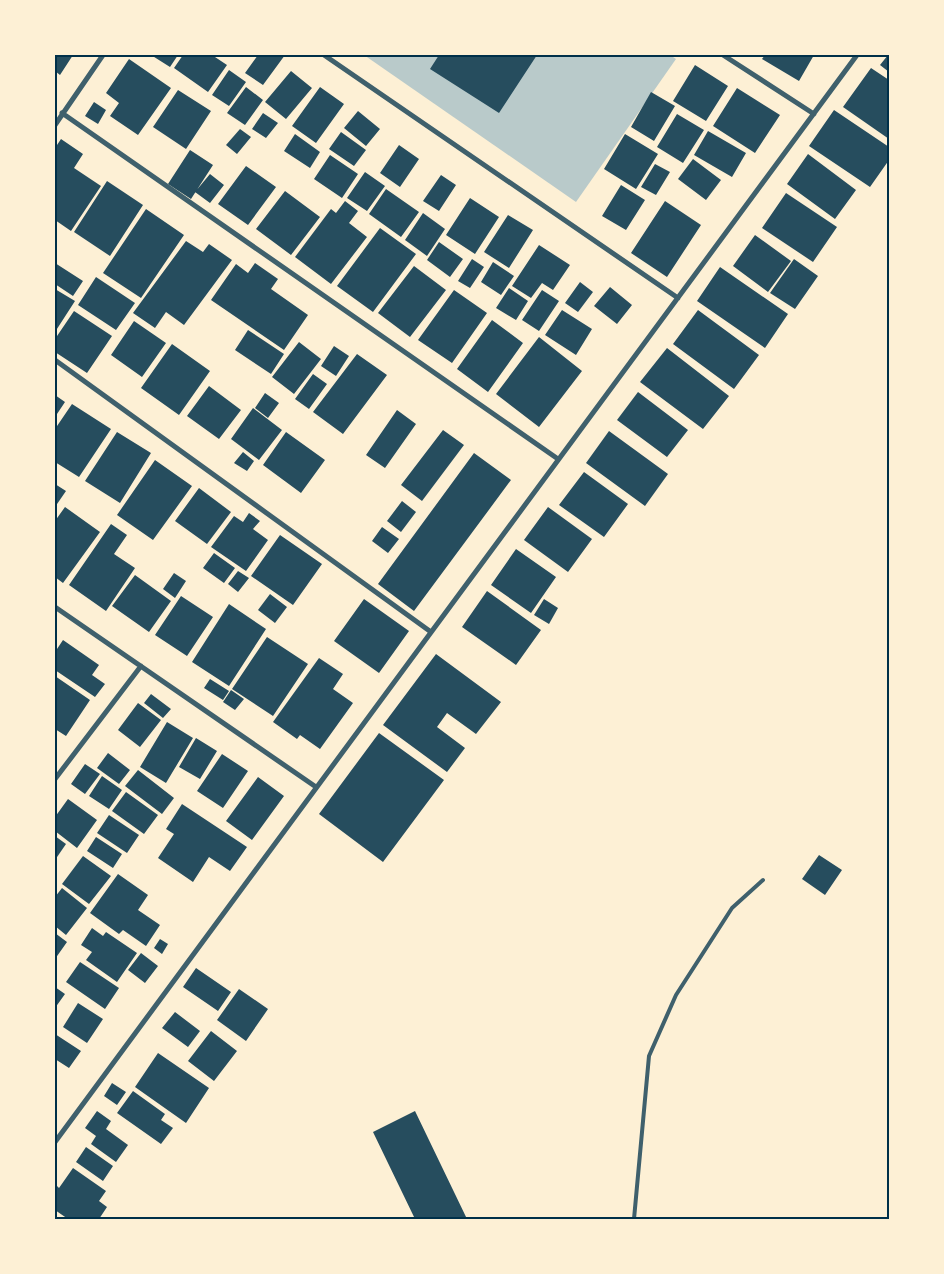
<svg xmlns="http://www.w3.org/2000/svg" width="944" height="1274" viewBox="0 0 944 1274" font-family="'Archivo Narrow',sans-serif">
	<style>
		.green { fill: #b9caca }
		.building { fill: #264d5e }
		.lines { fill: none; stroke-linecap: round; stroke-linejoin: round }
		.service { stroke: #3f606c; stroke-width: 4 }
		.minor { stroke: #3f606c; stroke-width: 5 }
		.neatline { fill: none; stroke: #003049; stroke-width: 2 }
	</style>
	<rect width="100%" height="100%" fill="#fdf0d5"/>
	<path class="green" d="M364 55H670L676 59 576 202Z"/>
	<path class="building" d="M55 55H73L60 75 55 71Z
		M151 55H178L170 67Z
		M183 55H212L227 65 208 92 174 68Z
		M258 55H285L263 85 245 73Z
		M439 55H537L499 113 430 69Z
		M765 55H814L799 81 762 59Z
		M888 55H889V72L880 65Z
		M129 59 171 88 138 135 110 116 119 103 106 93Z
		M695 65 728 86 706 121 673 101Z
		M871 68 889 80V139L843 107Z
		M229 70 246 82 229 106 212 95Z
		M291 71 312 88 286 119 265 102Z
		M246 87 263 100 245 125 227 113Z
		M320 87 344 104 316 143 292 126Z
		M737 88 780 115 755 153 713 126Z
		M178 90 211 111 186 149 153 127Z
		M651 92 675 106 654 141 631 127Z
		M94 102 106 110 98 124 85 116Z
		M834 110 889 147V160L870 187 809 146Z
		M358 111 380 129 366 146 344 128Z
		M263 113 278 123 266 138 252 129Z
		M677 114 704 130 683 163 657 147Z
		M240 129 251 137 237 154 226 145Z
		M708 131 746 153 732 177 694 155Z
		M341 132 366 150 354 166 329 149Z
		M295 134 320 152 310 168 284 151Z
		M625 134 658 154 636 189 604 169Z
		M61 139 83 154 74 168 101 186 71 231 55 220V148Z
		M399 145 419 159 400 187 380 173Z
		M190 150 213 165 191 199 168 184Z
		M808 154 856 190 835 219 787 184Z
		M330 155 358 174 342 198 314 179Z
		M693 159 721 180 706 200 678 179Z
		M655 164 670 172 656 195 641 187Z
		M246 166 276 187 248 225 218 204Z
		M365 172 385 186 367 211 347 198Z
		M210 174 224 185 210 203 195 192Z
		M441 175 456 185 439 211 423 201Z
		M107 181 143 205 110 256 74 232Z
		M621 185 645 200 626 230 602 216Z
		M386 189 419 212 401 237 369 214Z
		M285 191 320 217 291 255 256 229Z
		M786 193 837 227 813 262 762 228Z
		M470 198 499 217 475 254 446 235Z
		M345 201 358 211 349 223 367 237 331 284 295 257 331 209 336 213Z
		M665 201 701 225 667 277 631 253Z
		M146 209 184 235 141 298 103 273Z
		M423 213 445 229 427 256 405 240Z
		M508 215 533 230 509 268 484 252Z
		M380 228 416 254 373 312 337 286Z
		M755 235 791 261 768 292 733 266Z
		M186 241 203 252 209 244 232 260 184 325 166 312 155 328 133 313Z
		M439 242 463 259 450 277 427 260Z
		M539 245 570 265 553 290 542 283 531 298 512 286Z
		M472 259 484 267 470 288 458 281Z
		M794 259 818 276 795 309 770 293Z
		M493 262 514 276 501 295 481 282Z
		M55 263 83 281 73 296 55 284Z
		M255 263 278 279 271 289 308 315 284 350 211 300 236 264 248 273Z
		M414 266 446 290 410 337 378 313Z
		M720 267 788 314 765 348 697 301Z
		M96 277 135 303 116 330 78 305Z
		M580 282 593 292 578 312 565 303Z
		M610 287 632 305 617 324 594 306Z
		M509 288 528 301 516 320 496 308Z
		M55 289 75 301 55 332Z
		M454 290 487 313 452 363 418 340Z
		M542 290 559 301 539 331 522 320Z
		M562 310 592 329 576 355 545 335Z
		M698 310 759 355 734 389 673 344Z
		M74 311 112 336 87 373 55 352V339Z
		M492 320 523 343 488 392 457 369Z
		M134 321 166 343 142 377 111 355Z
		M248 330 284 354 271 374 235 350Z
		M539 337 582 371 539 427 496 394Z
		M299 342 321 359 294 394 272 377Z
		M172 344 210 371 179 415 141 388Z
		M334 346 349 356 336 376 321 366Z
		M667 348 729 396 703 429 640 382Z
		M357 354 387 375 343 434 313 412Z
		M313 374 327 384 309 409 295 399Z
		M209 386 241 410 219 439 187 416Z
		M638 392 688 430 667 457 617 420Z
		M265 393 279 403 268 418 255 408Z
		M55 395 65 402 55 417Z
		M72 404 111 429 79 477 55 462V429Z
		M253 408 282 430 259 460 231 439Z
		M397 410 416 424 385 468 366 455Z
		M443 430 464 445 422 501 401 485Z
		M609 431 668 474 645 506 586 463Z
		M117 432 151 453 120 503 85 481Z
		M286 432 325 460 301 493 263 465Z
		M243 452 254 461 247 471 234 463Z
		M474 453 511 480 414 611 378 584Z
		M155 460 192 486 153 540 117 515Z
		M584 472 628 504 604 537 559 505Z
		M55 484 66 491 55 507Z
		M199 488 231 512 207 544 175 521Z
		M402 501 416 512 401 532 387 521Z
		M65 507 100 532 63 583 55 577V521Z
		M548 507 592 539 568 572 524 540Z
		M249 513 260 521 253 529 268 540 246 571 211 547 234 516 243 522Z
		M111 524 127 535 114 554 135 568 106 611 69 585Z
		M382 527 399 539 388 553 372 541Z
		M280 535 322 564 293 605 251 576Z
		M516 549 556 577 531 613 491 585Z
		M214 553 235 568 224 583 203 568Z
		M238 571 249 578 238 592 228 584Z
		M174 573 186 581 175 598 163 589Z
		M135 575 171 601 149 632 112 606Z
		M487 591 541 630 516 665 462 627Z
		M270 594 287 607 275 623 258 610Z
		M181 596 213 617 187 656 155 635Z
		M364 599 409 631 379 673 334 641Z
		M544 599 558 608 549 624 534 615Z
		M229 604 266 629 229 686 192 662Z
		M267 637 308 664 273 716 232 689Z
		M63 640 99 665 92 675 105 684 95 697 55 670V652Z
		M436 654 501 702 476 734 447 713 437 727 465 748 447 772 383 725Z
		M319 658 343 674 333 689 353 703 320 749 300 735 297 739 273 722Z
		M55 676 90 700 66 736 55 729Z
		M210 679 229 691 223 700 204 688Z
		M231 690 244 699 235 710 223 702Z
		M151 694 171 709 163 718 144 703Z
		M138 703 161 720 140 747 118 730Z
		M167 722 193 738 166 783 140 767Z
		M379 733 444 780 383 862 319 814Z
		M196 738 217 751 200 779 179 767Z
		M108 753 130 770 119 784 97 768Z
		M222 754 248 771 223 808 197 791Z
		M85 764 100 774 85 794 71 784Z
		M138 770 174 798 162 814 125 786Z
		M102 776 122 790 109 809 89 796Z
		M258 777 284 796 252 840 226 821Z
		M126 792 158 815 144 834 112 811Z
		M68 799 97 820 77 848 55 831V817Z
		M182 804 247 847 230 871 209 857 193 882 158 858 174 834 166 829Z
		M109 815 139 835 127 853 97 833Z
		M55 836 66 844 55 860Z
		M96 837 122 854 113 868 87 851Z
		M819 855 842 870 825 895 802 879Z
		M83 856 111 876 89 904 62 884Z
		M118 874 148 895 138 910 160 925 146 946 123 930 119 934 90 913Z
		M62 888 87 908 66 935 55 926V897Z
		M92 928 103 936 106 932 137 953 117 982 86 960 92 952 81 945Z
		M55 933 67 942 55 959Z
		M160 939 168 944 162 954 154 948Z
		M141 953 158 966 145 983 128 970Z
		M80 962 119 988 105 1009 66 982Z
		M196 968 231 992 218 1011 183 987Z
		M55 987 65 994 55 1008Z
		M239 989 268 1009 246 1041 217 1020Z
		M78 1003 103 1019 87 1043 63 1027Z
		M175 1012 200 1031 188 1047 162 1028Z
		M211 1031 237 1051 214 1081 188 1061Z
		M55 1034 81 1051 69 1068 55 1059Z
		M158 1053 209 1088 186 1123 135 1087Z
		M112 1083 126 1092 117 1105 104 1096Z
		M133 1091 165 1114 161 1120 173 1128 161 1144 117 1113Z
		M97 1111 111 1121 106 1129 128 1145 116 1162 91 1144 96 1136 85 1128Z
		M415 1111 467 1219H415L373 1132Z
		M86 1147 113 1166 103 1181 76 1162Z
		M73 1168 106 1191 99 1201 107 1207 99 1219H68L55 1210V1184L59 1188Z"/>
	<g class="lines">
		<path class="service" d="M634 1219 649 1056 676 995 732 908 763 880"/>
		<path class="minor" d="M324 55 678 298
			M723 55 814 114
			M62 113 558 459
			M55 125 103 55
			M55 360 431 632
			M55 607 316 787
			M55 779 141 666
			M55 1142 857 55"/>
	</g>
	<rect width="944" height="1274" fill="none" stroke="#fdf0d5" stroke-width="112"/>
	<rect x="56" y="56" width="832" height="1162" class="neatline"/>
</svg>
